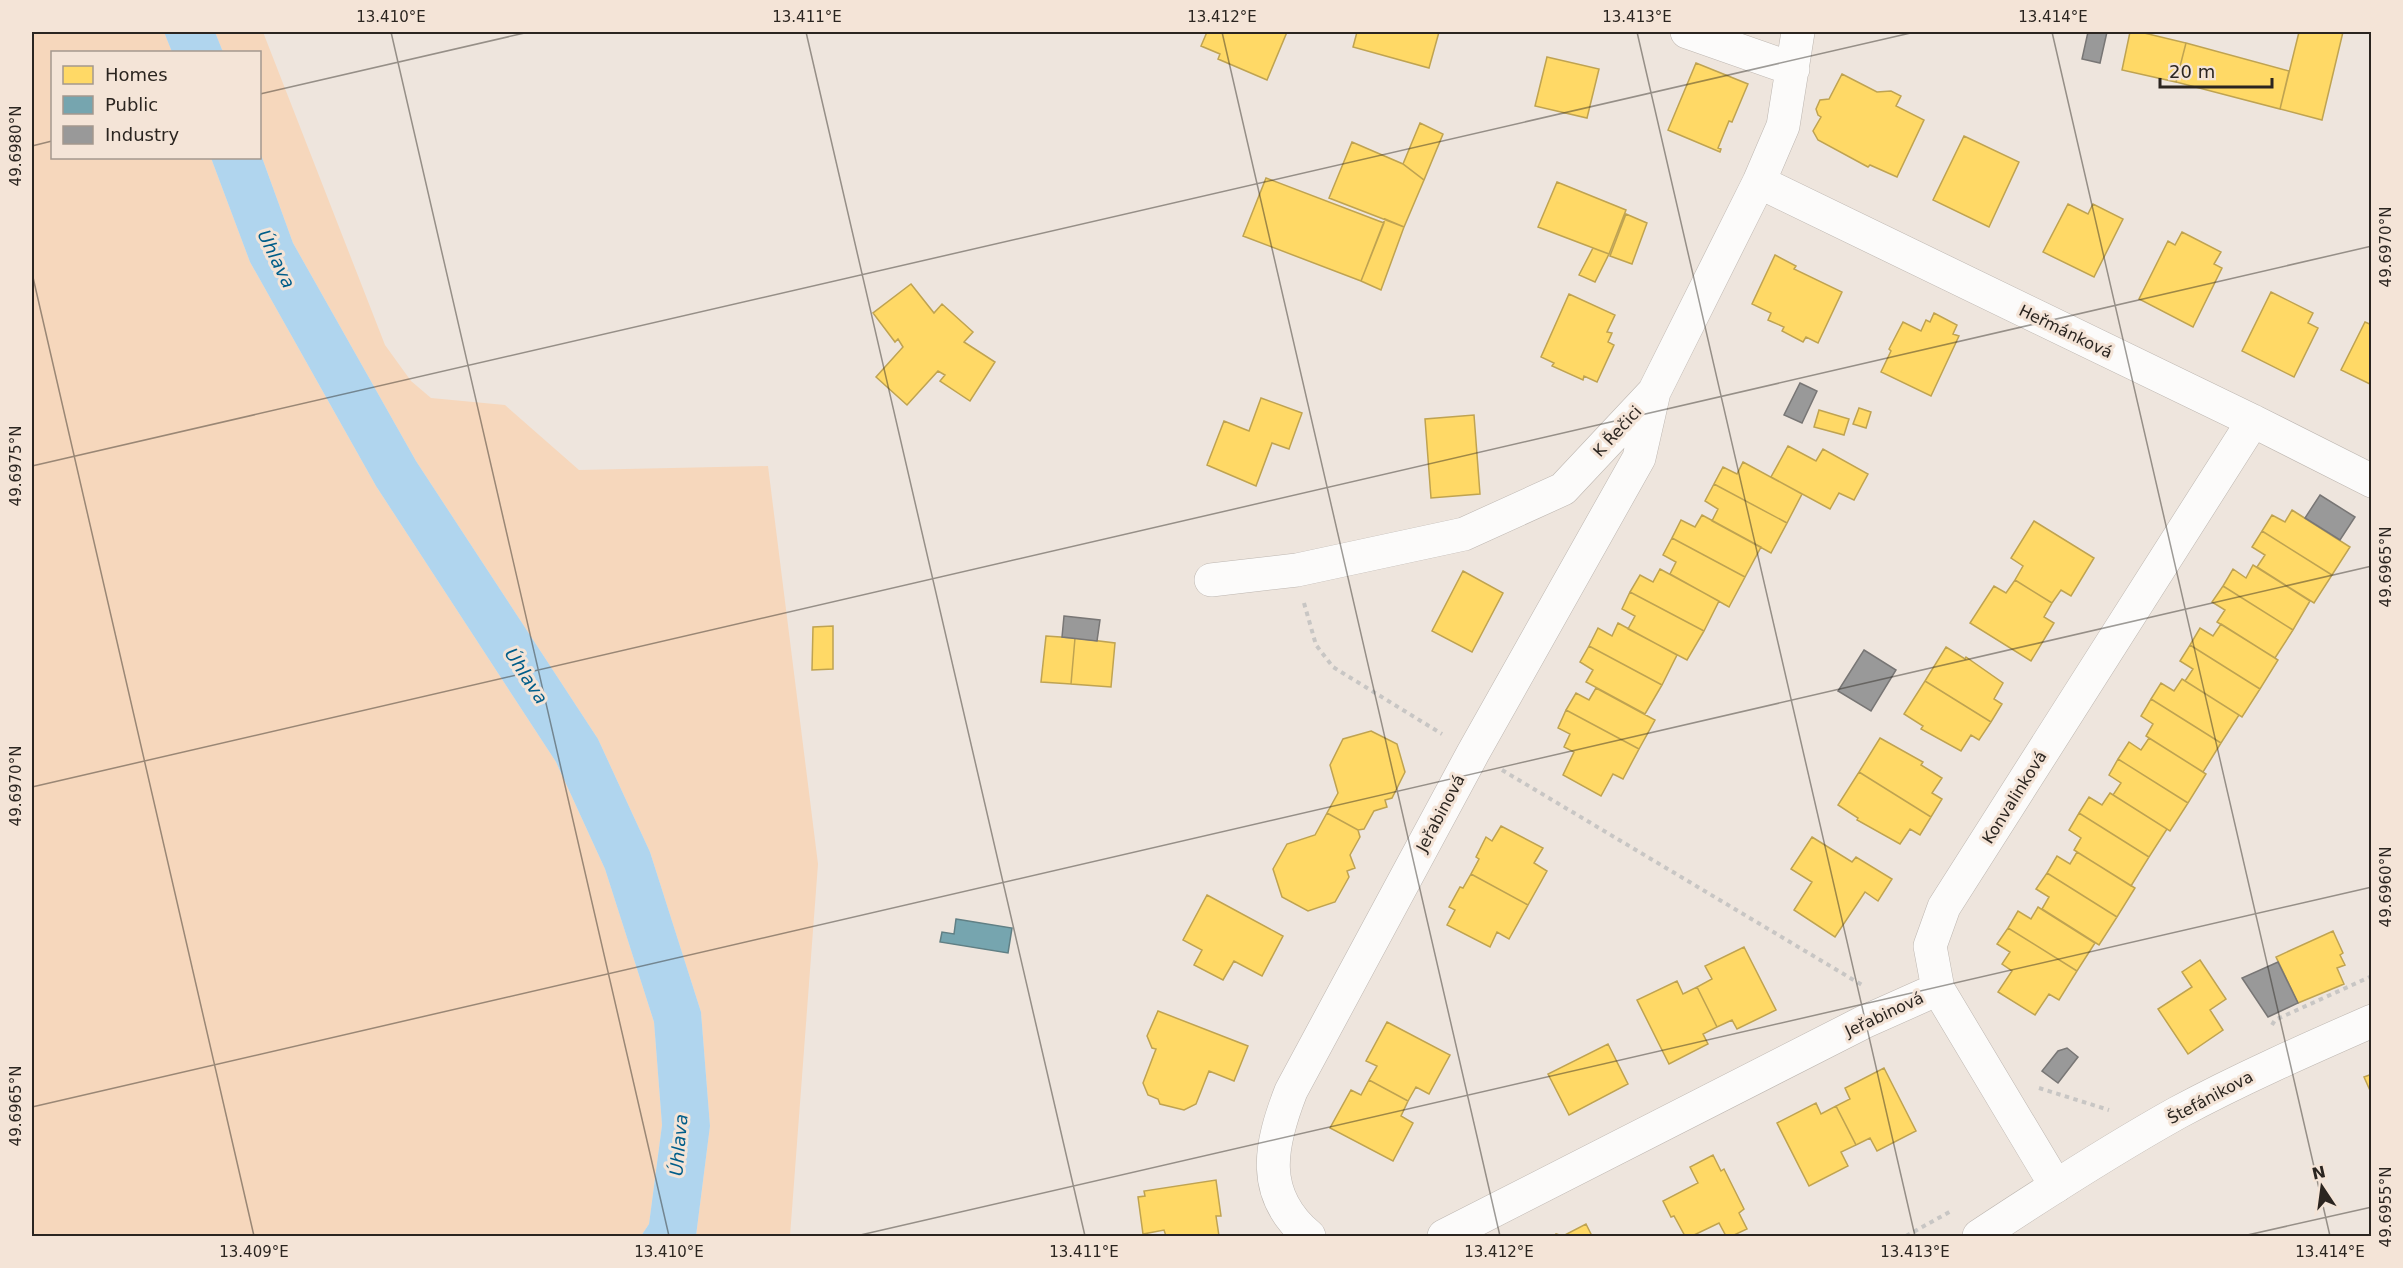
<svg xmlns="http://www.w3.org/2000/svg" width="2403" height="1268" viewBox="0 0 2403 1268" font-family="'DejaVu Sans',sans-serif">
	<style>
		.green { fill: #f6d7bc }
		.water { fill: #b0d5ee }
		.homes { fill: #ffd966; stroke: #bfa351; stroke-width: 1.5 }
		.public { fill: #76a5af; stroke: #607f84; stroke-width: 1.5 }
		.industry { fill: #999; stroke: #787675; stroke-width: 1.5 }
		.lines { fill: none; stroke-linecap: round; stroke-linejoin: round }
		.minor-casing { stroke: #bdb6b0; stroke-width: 34 }
		.tertiary-casing { stroke: #bdb6b0; stroke-width: 34 }
		.path { stroke: #c8c6c4; stroke-width: 4; stroke-dasharray: 4.5 4.5; stroke-linecap: butt }
		.minor { stroke: #fcfbfa; stroke-width: 33 }
		.tertiary { stroke: #fcfbfa; stroke-width: 33 }
		.ticks { fill: none; stroke: #2b2520; stroke-width: 1.5; stroke-opacity: 0.45 }
		.labels { text-anchor: middle; stroke-width: 6; stroke-linejoin: round; paint-order: stroke }
		.street-label { font-size: 16px; fill: #2b2520; stroke: #f4e4d7 }
		.water-label { font-size: 18px; font-style: italic; fill: #005d89; stroke: #f4e4d7 }
		.neatline { fill: none; stroke: #2b2520; stroke-width: 2 }
		.ticks-label { font-size: 15px; text-anchor: middle; fill: #2b2520 }
	</style>
	<rect width="100%" height="100%" fill="#eee5dd"/>
	<path class="green" d="M32 32H164L172 52H52V158H211L250 262 376 486 556 762 605 869 654 1022 662 1125 649 1224 641 1236H32Z
		M215 32H263L385 345 411 381 431 398 505 405 579 470 768 466 818 864 790 1236H696L710 1126 701 1012 650 852 598 739 416 461 293 243 260 152V52H223Z"/>
	<path class="water" d="M164 32H215L223 52H172Z
		M260 152 293 243 416 461 598 739 650 852 701 1012 710 1126 696 1236H641L649 1224 662 1125 654 1022 605 869 556 762 376 486 250 262 211 158H260Z"/>
	<path class="homes" d="M1207 32H1287L1267 80 1218 59 1220 54 1201 46Z
		M1357 32H1439L1429 68 1353 47Z
		M2130 32H2140L2186 43 2176 82 2122 70Z
		M2299 32H2343L2322 120 2280 109Z
		M2186 43 2289 71 2280 109 2176 82Z
		M1547 57 1599 69 1587 118 1535 106Z
		M1696 63 1748 84 1732 122 1729 121 1718 148 1721 149 1720 152 1668 130Z
		M1842 74 1877 92 1891 91 1901 96 1896 106 1924 120 1897 177 1870 165 1868 167 1818 140 1813 131 1821 117 1818 115 1816 109 1820 100 1829 99Z
		M1420 123 1443 134 1424 180 1403 164Z
		M1964 136 2019 162 1989 227 1933 200Z
		M1352 142 1403 164 1424 180 1404 227 1329 198Z
		M1266 178 1384 223 1361 281 1243 236Z
		M1557 182 1626 210 1609 254 1538 227Z
		M2068 204 2088 214 2093 204 2123 219 2094 277 2043 252Z
		M1626 214 1647 223 1632 264 1610 256Z
		M1385 219 1404 227 1381 290 1361 281Z
		M2182 232 2221 252 2214 264 2222 268 2193 327 2139 299 2168 241 2175 245Z
		M1593 248 1609 254 1595 282 1579 275Z
		M1775 255 1796 266 1794 269 1842 292 1818 343 1806 337 1803 342 1782 331 1784 327 1768 320 1771 313 1752 304Z
		M911 284 934 313 942 304 973 332 964 342 995 362 970 401 940 381 945 375 938 371 907 405 876 377 903 347 898 339 895 342 873 313Z
		M2271 292 2313 313 2308 323 2318 328 2294 377 2242 351Z
		M1569 294 1615 315 1607 332 1612 333 1608 342 1614 345 1597 382 1584 376 1583 380 1552 366 1554 363 1541 357Z
		M1934 313 1957 325 1953 334 1959 336 1931 396 1881 372 1891 351 1889 349 1903 322 1921 331 1926 320 1930 322Z
		M2365 322 2372 325V385L2341 370Z
		M1261 398 1302 413 1289 449 1272 443 1256 486 1207 465 1224 421 1249 431Z
		M1859 408 1871 412 1866 428 1853 424Z
		M1819 410 1849 419 1844 435 1814 427Z
		M1474 415 1480 494 1431 498 1425 419Z
		M1788 446 1816 461 1823 449 1868 474 1854 500 1839 493 1830 509 1771 477Z
		M1743 462 1802 494 1787 523 1714 484 1723 467 1737 474Z
		M1714 484 1787 523 1771 553 1712 521 1718 509 1705 501Z
		M2292 510 2350 547 2332 575 2262 531 2272 515 2285 522Z
		M1702 515 1761 547 1745 577 1672 538 1681 520 1695 527Z
		M2034 521 2094 558 2071 596 2061 590 2052 603 2015 580 2023 566 2011 558Z
		M2262 531 2332 575 2314 603 2257 567 2265 555 2252 547Z
		M1672 538 1745 577 1729 607 1670 574 1676 562 1663 555Z
		M2253 565 2310 601 2293 630 2223 586 2233 569 2246 578Z
		M1660 569 1719 601 1704 631 1630 592 1640 575 1653 582Z
		M1463 571 1503 593 1472 652 1432 631Z
		M2015 580 2052 603 2044 617 2054 623 2031 661 1970 623 1994 586 2006 593Z
		M2223 586 2293 630 2275 658 2217 622 2225 610 2212 602Z
		M1630 592 1704 631 1687 660 1628 629 1635 616 1622 609Z
		M1618 623 1677 655 1662 685 1589 646 1598 628 1612 636Z
		M2221 624 2278 660 2260 689 2190 645 2200 628 2213 636Z
		M833 626V669L812 670 813 627Z
		M1046 636 1075 638 1071 684 1041 682Z
		M1075 638 1115 643 1111 687 1071 684Z
		M2190 645 2260 689 2242 717 2185 681 2193 669 2180 661Z
		M1589 646 1662 685 1645 714 1586 682 1593 670 1580 662Z
		M1946 647 1965 659 1966 657 2003 683 1994 699 2002 704 1991 722 1925 681Z
		M2182 679 2239 715 2221 743 2151 699 2161 683 2174 691Z
		M1925 681 1991 722 1979 740 1971 735 1961 751 1921 729 1923 726 1904 714Z
		M1596 688 1655 720 1639 749 1566 710 1576 693 1589 700Z
		M2151 699 2221 743 2203 772 2146 736 2153 724 2141 716Z
		M1566 710 1639 749 1623 779 1613 774 1601 796 1563 775 1574 752 1564 747 1570 734 1558 728Z
		M1371 731 1397 744 1405 772 1392 798 1385 800 1387 807 1374 811 1364 829 1358 830 1327 813 1338 793 1330 765 1343 739Z
		M1880 738 1923 762 1921 765 1942 778 1932 793 1942 799 1931 817 1859 772Z
		M2149 738 2206 774 2188 803 2118 759 2129 742 2141 750Z
		M2118 759 2188 803 2170 831 2113 795 2121 783 2109 775Z
		M1859 772 1931 817 1920 835 1910 829 1900 844 1857 820 1858 818 1838 805Z
		M2110 793 2167 829 2149 857 2079 813 2089 797 2102 805Z
		M1327 813 1358 830 1360 837 1350 855 1355 868 1347 871 1349 877 1335 902 1308 911 1282 897 1273 869 1287 844 1315 835Z
		M2079 813 2149 857 2131 886 2074 850 2081 838 2069 830Z
		M1501 826 1543 848 1534 863 1547 871 1528 905 1471 874 1479 859 1476 857 1486 837 1492 841Z
		M1812 837 1852 862 1856 857 1892 879 1878 901 1865 892 1835 937 1794 910 1812 882 1791 869Z
		M2077 852 2135 888 2117 917 2047 873 2057 856 2070 864Z
		M2047 873 2117 917 2099 945 2042 909 2049 897 2036 889Z
		M1471 874 1528 905 1509 939 1497 932 1490 947 1447 925 1455 910 1449 907 1460 887 1463 888Z
		M1207 895 1283 936 1262 976 1234 961 1223 980 1194 965 1202 950 1183 940Z
		M2038 907 2095 943 2077 971 2008 928 2018 911 2031 919Z
		M2008 928 2077 971 2059 1000 2049 994 2035 1015 1998 992 2012 971 2002 964 2010 952 1997 944Z
		M2333 931 2343 953 2340 955 2345 965 2337 968 2344 984 2298 1003 2276 957Z
		M1744 947 1776 1010 1737 1029 1732 1020 1717 1027 1697 987 1712 979 1705 966Z
		M2200 960 2226 999 2210 1010 2223 1030 2188 1054 2158 1009 2192 987 2182 972Z
		M1677 981 1683 994 1697 987 1717 1027 1703 1034 1708 1044 1669 1064 1637 1000Z
		M1158 1011 1248 1046 1234 1081 1209 1071 1196 1104 1184 1110 1160 1104 1158 1099 1148 1095 1143 1083 1156 1049 1152 1048 1147 1036Z
		M1387 1022 1450 1055 1429 1094 1416 1087 1408 1101 1369 1080 1377 1066 1366 1061Z
		M1608 1044 1628 1084 1569 1115 1548 1074Z
		M1884 1068 1916 1131 1877 1151 1870 1138 1856 1145 1836 1106 1850 1099 1845 1088Z
		M2372 1074V1095L2364 1077Z
		M1369 1080 1408 1101 1401 1116 1413 1123 1393 1161 1330 1128 1351 1090 1361 1095Z
		M1816 1103 1821 1114 1836 1106 1856 1145 1841 1152 1848 1166 1809 1186 1777 1123Z
		M1713 1155 1721 1171 1724 1169 1744 1209 1739 1213 1747 1229 1732 1236H1726L1719 1223 1692 1236H1685L1674 1216 1671 1217 1663 1201 1698 1183 1690 1167Z
		M1216 1180 1221 1216H1216L1219 1236H1166L1164 1230 1143 1234 1138 1197 1145 1196 1144 1191Z
		M1586 1224 1592 1236H1555L1556 1234 1563 1236Z"/>
	<path class="public" d="M956 919 1012 928 1008 953 940 942 942 932 954 934Z"/>
	<path class="industry" d="M2088 32H2107L2100 63 2082 59Z
		M1800 383 1817 391 1802 423 1784 415Z
		M2320 495 2355 517 2340 540 2305 518Z
		M1064 616 1100 620 1097 641 1062 637Z
		M1864 650 1896 670 1871 711 1838 691Z
		M2278 962 2298 1003 2268 1017 2242 978Z
		M2067 1048 2078 1057 2058 1083 2042 1071 2058 1051Z"/>
	<g class="lines">
		<g class="minor-casing">
			<path id="minor" d="M1687 32 1793 69
				M1759 182 2253 421 2372 481
				M1211 580 1297 570 1464 534 1563 489 1654 392 1759 182 1783 126 1798 32
				M2056 1186 1938 989 1930 946 1944 907 2253 421
				M1309 1236C1259 1194 1270 1145 1291 1091L1473 753 1639 458 1654 392
				M1444 1236 1864 1022 1938 989"/>
		</g>
		<g class="tertiary-casing">
			<path id="tertiary" d="M1979 1236C2044 1193 2109 1151 2177 1113 2240 1079 2306 1050 2372 1021"/>
		</g>
		<path class="path" d="M1304 603 1316 645 1333 667 1442 734
			M1502 770 1862 985
			M2272 1025 2275 1020 2372 976
			M2039 1088 2109 1110
			M1906 1236 1953 1210"/>
		<use href="#minor" class="minor"/>
		<use href="#tertiary" class="tertiary"/>
	</g>
	<path class="ticks" d="M391 32 669 1236M806 32 1085 1236M1222 32 1500 1236M1637 32 1915 1236M2052 32 2330 1236M260 94 529 32M32 146 52 141M32 273 254 1236M32 466 1915 32M32 787 2372 246M32 1107 2372 566M856 1236 2372 887M2243 1236 2372 1207"/>
	<g class="labels">
		<g class="street-label">
			<text transform="translate(2066 331) rotate(26)" y="6">Heřmánková</text>
			<text transform="translate(1617 431) rotate(-47)" y="6">K Řečici</text>
			<text transform="translate(2014 797) rotate(-58)" y="6">Konvalinková</text>
			<text transform="translate(1440 813) rotate(-62)" y="6">Jeřabinová</text>
			<text transform="translate(1884 1014) rotate(-25)" y="6">Jeřabinová</text>
			<text transform="translate(2210 1097) rotate(-28)" y="6">Štefánikova</text>
		</g>
		<g class="water-label">
			<text transform="translate(276 259) rotate(64)" y="6">Úhlava</text>
			<text transform="translate(526 676) rotate(57)" y="6">Úhlava</text>
			<text transform="translate(679 1145) rotate(-85)" y="6">Úhlava</text>
		</g>
	</g>
	<rect width="2403" height="1268" fill="none" stroke="#f4e4d7" stroke-width="66"/>
	<rect x="51" y="51" width="210" height="108" fill="#f4e4d7" stroke="#a4988e" stroke-width="1.5"/>
	<rect x="63" y="66" width="30" height="18" fill="#ffd966" stroke="#a4988e" stroke-width="1.5"/>
	<text x="105" y="81" font-size="18" fill="#2b2520">Homes</text>
	<rect x="63" y="96" width="30" height="18" fill="#76a5af" stroke="#a4988e" stroke-width="1.5"/>
	<text x="105" y="111" font-size="18" fill="#2b2520">Public</text>
	<rect x="63" y="126" width="30" height="18" fill="#999999" stroke="#a4988e" stroke-width="1.5"/>
	<text x="105" y="141" font-size="18" fill="#2b2520">Industry</text>
	<g transform="translate(2322 1187) rotate(347)" stroke="#f4e4d7" stroke-width="4.5" paint-order="stroke">
	<path d="M0-4.5L10 22L0 15L-10 22Z" fill="#2b2520"/>
	<text y="-9" font-size="16" font-weight="bold" text-anchor="middle" fill="#2b2520">N</text>
	</g>
	<path d="M2160 78v9h112v-9" fill="none" stroke="#2b2520" stroke-width="3"/>
	<text x="2169" y="78" font-size="18" fill="#2b2520" stroke="#f4e4d7" stroke-width="4.5" paint-order="stroke">20 m</text>
	<rect x="33" y="33" width="2337" height="1202" class="neatline"/>
	<g class="ticks-label">
		<text x="391" y="22">13.410°E</text>
		<text x="807" y="22">13.411°E</text>
		<text x="1222" y="22">13.412°E</text>
		<text x="1637" y="22">13.413°E</text>
		<text x="2053" y="22">13.414°E</text>
		<text transform="translate(16 146) rotate(-90)" y="5">49.6980°N</text>
		<text transform="translate(2386 247) rotate(-90)" y="5">49.6970°N</text>
		<text transform="translate(16 466) rotate(-90)" y="5">49.6975°N</text>
		<text transform="translate(2386 567) rotate(-90)" y="5">49.6965°N</text>
		<text transform="translate(16 786) rotate(-90)" y="5">49.6970°N</text>
		<text transform="translate(2386 887) rotate(-90)" y="5">49.6960°N</text>
		<text transform="translate(16 1106) rotate(-90)" y="5">49.6965°N</text>
		<text transform="translate(2386 1207) rotate(-90)" y="5">49.6955°N</text>
		<text x="254" y="1257">13.409°E</text>
		<text x="669" y="1257">13.410°E</text>
		<text x="1084" y="1257">13.411°E</text>
		<text x="1499" y="1257">13.412°E</text>
		<text x="1915" y="1257">13.413°E</text>
		<text x="2330" y="1257">13.414°E</text>
	</g>
</svg>
